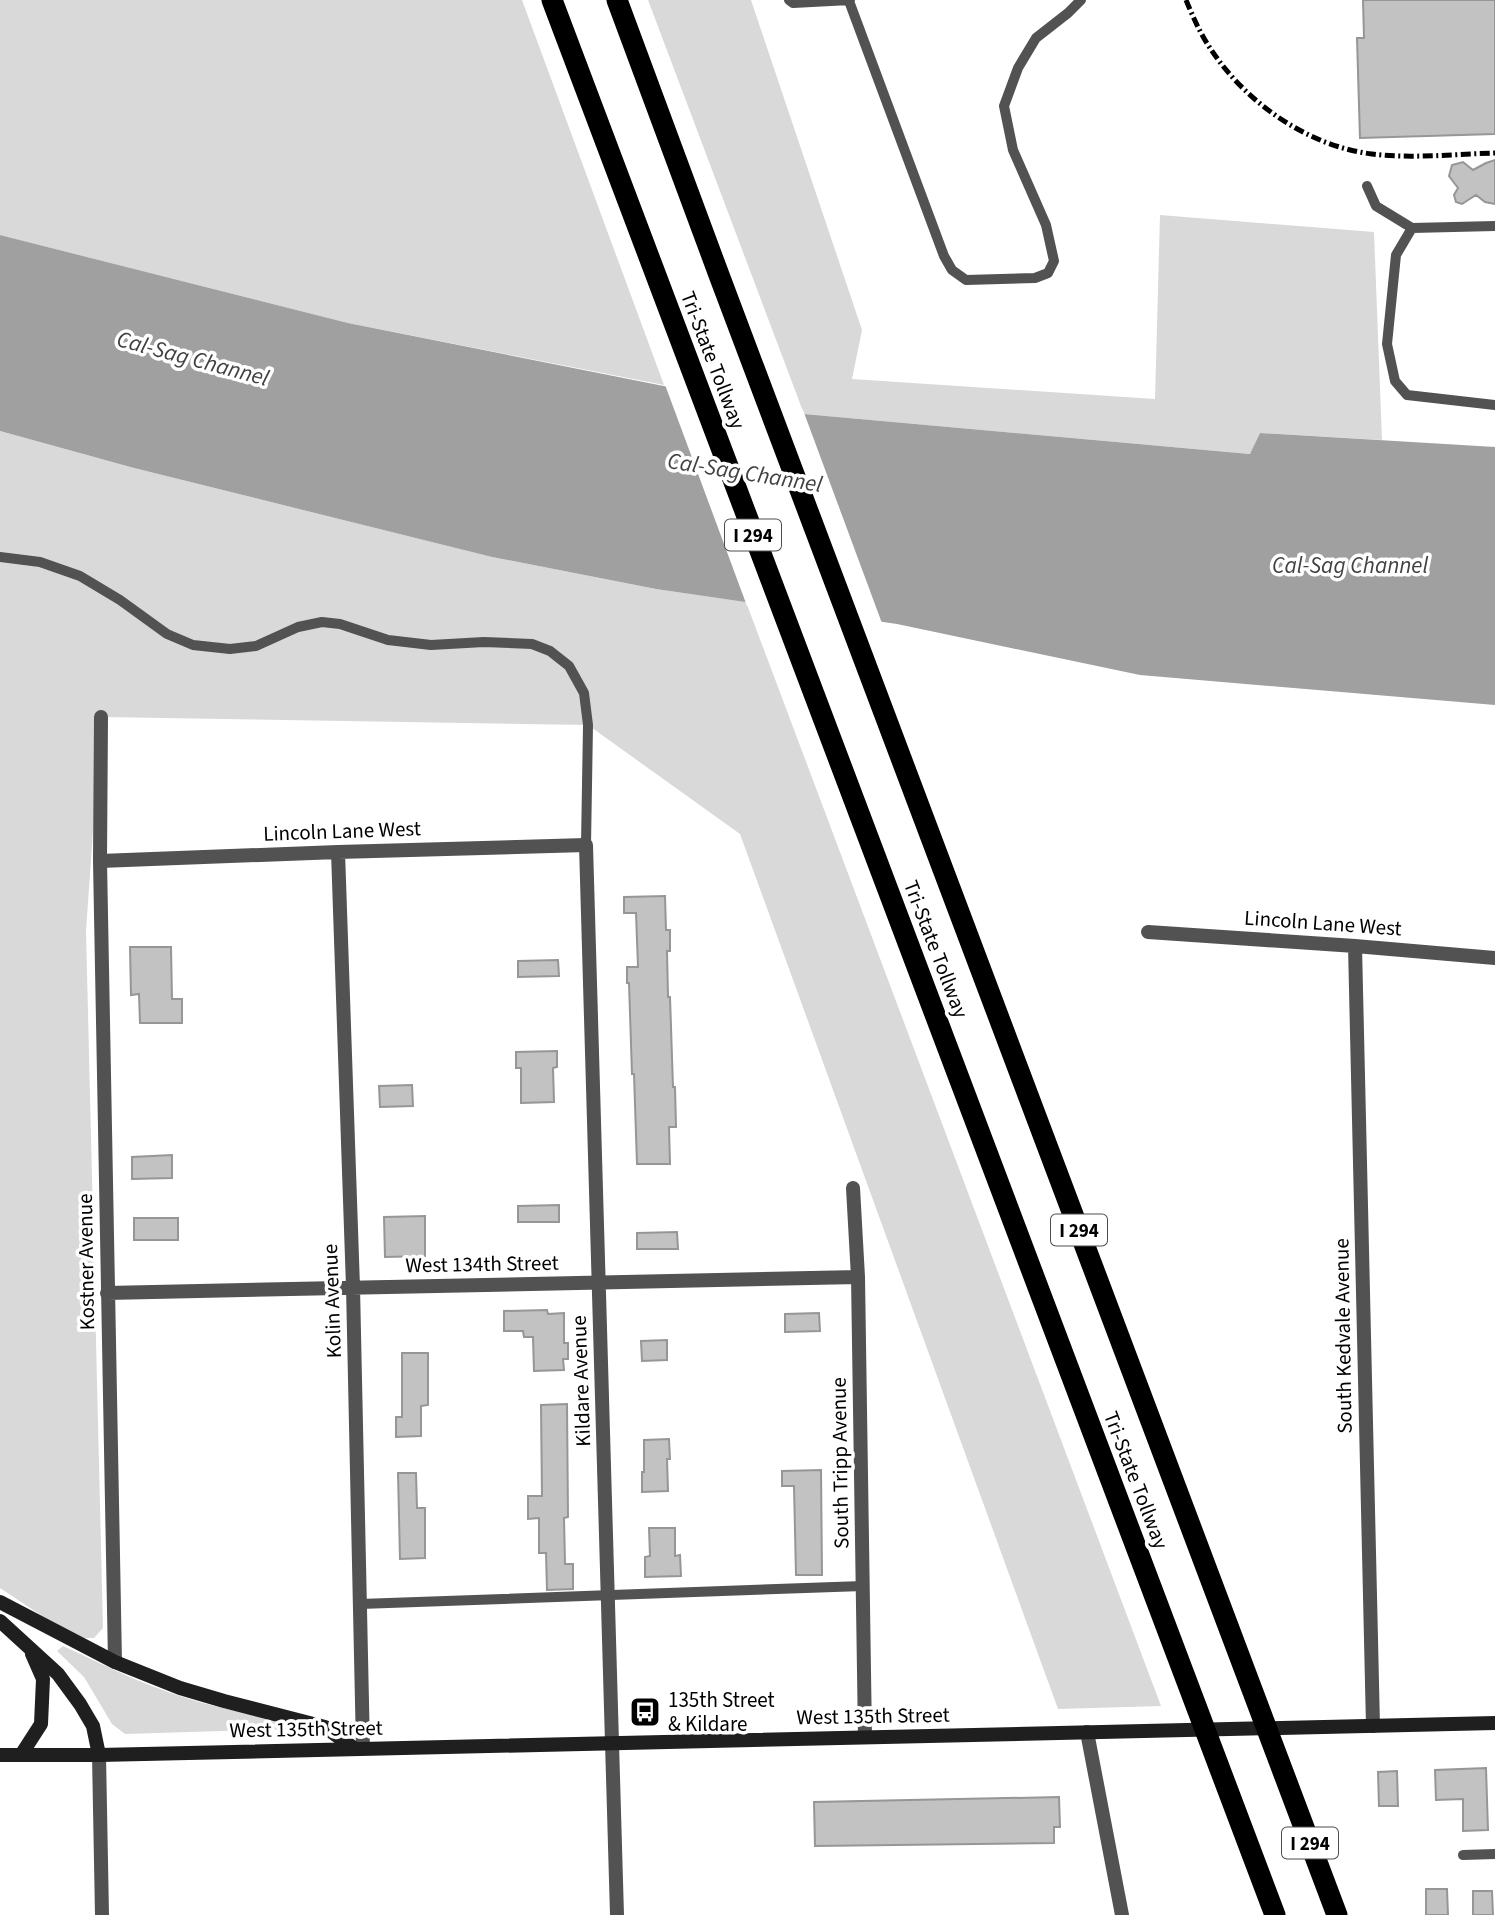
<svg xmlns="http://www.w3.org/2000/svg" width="1495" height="1915" viewBox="0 0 1495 1915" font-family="'Source Sans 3',sans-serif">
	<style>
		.green { fill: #d9d9d9 }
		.water { fill: #a0a0a0 }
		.pier { fill: #fff }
		.building { fill: #c2c2c2; stroke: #969696; stroke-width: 2 }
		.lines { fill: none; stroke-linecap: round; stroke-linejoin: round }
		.lane { stroke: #525252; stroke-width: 10 }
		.street { stroke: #525252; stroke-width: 14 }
		.secondary { stroke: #1f1f1f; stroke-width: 14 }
		.highway { stroke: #000; stroke-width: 21 }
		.rail { stroke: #000; stroke-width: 5; stroke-dasharray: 10 3.5 2 3.5; stroke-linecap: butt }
		.labels { text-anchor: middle; stroke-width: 7; stroke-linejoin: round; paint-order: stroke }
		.shield { fill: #fff; stroke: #4c4c4c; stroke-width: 2 }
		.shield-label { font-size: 19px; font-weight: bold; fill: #000 }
		.street-label { font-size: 21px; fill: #000; stroke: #fff }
		.poi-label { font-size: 21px; fill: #000; stroke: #fff; text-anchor: start }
		.water-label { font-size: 23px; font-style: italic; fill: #414141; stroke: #fff }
	</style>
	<rect width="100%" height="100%" fill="#fff"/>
	<path class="green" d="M0 0H522L664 385 348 323 0 235Z
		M648 0H751L862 330 852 379 1155 399 1160 215 1374 232 1382 440 1260 433 1251 454 804 414Z
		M0 431 134 468 492 557 656 589 746 602 1161 1706 1058 1709 740 834 588 725 101 717 86 931 103 1628 94 1638H84L51 1622 0 1588Z
		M63 1646C102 1664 141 1684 183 1697 219 1709 257 1715 294 1723V1729L125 1734 112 1724 84 1677 57 1651Z"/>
	<path class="water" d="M0 235 348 323 804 414 1250 454 1260 433 1495 447V705L1140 675 897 624 656 589 492 557 134 468 0 431Z"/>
	<path class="pier" d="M664 382 803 410 883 626 747 606Z"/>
	<path class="building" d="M1363 0H1495V134L1360 138 1357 38H1364Z
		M1495 160V204L1485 202 1476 195 1462 204 1456 202 1454 195 1458 188 1449 176 1452 165 1463 162 1473 170 1486 163Z
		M665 896 666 930H670V951H667L668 997H670L673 1087H675L676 1127H669L670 1164H637L634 1074H632L629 983H627V967H638L636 913H624V897Z
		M130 947H171L172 999H182V1023H140L139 994 131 995Z
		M558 960 559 976 518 977V961Z
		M557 1051V1067L553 1068 554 1102 521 1103V1068H516V1052Z
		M412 1085 413 1106 380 1107 379 1086Z
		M172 1155V1178L132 1179V1157Z
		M559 1205V1222H518V1206Z
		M425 1216V1256L385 1257 384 1217Z
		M134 1218H178V1240H134Z
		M677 1232 678 1249H637V1233Z
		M547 1310 548 1314 564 1313V1343H568V1359H563L564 1370 534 1371 533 1337H524L523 1331H504V1311Z
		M819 1313 820 1331 785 1332V1314Z
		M667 1340V1360L642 1361 641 1341Z
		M402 1353H428V1405L421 1406V1436L396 1437V1417H402Z
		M567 1404 568 1517 564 1518 565 1564H573V1589L547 1590 546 1553H539V1518L528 1519V1496H542L541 1405Z
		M669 1439 670 1459H667L668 1491 642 1492V1472H644V1440Z
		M821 1470 822 1575H796L794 1486H782V1471Z
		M398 1473H416L417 1508H425V1558L400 1559Z
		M649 1528H675V1556L680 1555 681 1576 645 1577V1557L650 1556Z
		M1486 1768 1488 1830 1463 1831V1799L1436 1800 1435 1770Z
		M1397 1771 1398 1806H1379L1378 1772Z
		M1059 1797 1060 1827H1054V1843L815 1846 814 1802Z
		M1426 1889H1447L1448 1915H1426Z
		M1473 1891H1492L1493 1915H1473Z"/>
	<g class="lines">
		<path class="lane" d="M789 0 793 3 850 0
			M849 1 944 256 952 270 966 280 1035 278 1048 273 1054 261 1046 225 1013 150 1004 106 1018 68 1036 38 1068 13 1081 0
			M1367 186 1376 206 1412 228 1495 226
			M1412 228 1396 255 1387 344 1395 381 1407 395 1495 405
			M0 557 40 562 80 576 120 600 167 634 193 645 230 649 256 646 298 627 322 622 340 624 388 640 431 645 484 642 532 644 550 651 569 666 584 693 588 725 586 845
			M360 1604 863 1586
			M1463 1855 1495 1854"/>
		<path class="street" d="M101 717 100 861 115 1662
			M338 852 353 1287 363 1748
			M100 861 338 852 586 845 617 1915
			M1148 932 1355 946 1495 958
			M1355 946 1373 1726
			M853 1188 858 1277 865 1737
			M107 1293 858 1277
			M1087 1732 1122 1915
			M99 1755 102 1915"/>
		<path class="secondary" d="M0 1602 115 1662 180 1688 224 1701 325 1727 355 1749
			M0 1621 58 1674 80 1704 93 1726 99 1755
			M0 1755H99L1495 1723
			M21 1755 41 1724 43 1679 32 1654"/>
		<path class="highway" d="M552 0 1275 1915
			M617 0 719 275 1337 1915"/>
		<path class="rail" d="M1186 0C1193 17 1200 33 1210 48 1245 102 1307 146 1372 154 1412 159 1454 154 1495 153"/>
	</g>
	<defs>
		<g id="bus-square" transform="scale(1.575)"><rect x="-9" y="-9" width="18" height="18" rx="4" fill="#000" stroke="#fff"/><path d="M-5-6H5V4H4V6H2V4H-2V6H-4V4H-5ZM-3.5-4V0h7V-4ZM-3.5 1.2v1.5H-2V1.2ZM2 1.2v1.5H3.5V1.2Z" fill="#fff"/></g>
	</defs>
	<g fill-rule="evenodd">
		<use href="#bus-square" x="645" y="1712"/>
	</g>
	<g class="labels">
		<g class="shield">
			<rect x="725" y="519.5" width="56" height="31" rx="5"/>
			<rect x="1051" y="1214.5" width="56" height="31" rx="5"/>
			<rect x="1282" y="1827.5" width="56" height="31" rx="5"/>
		</g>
		<g class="shield-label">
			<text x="753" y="542">I 294</text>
			<text x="1079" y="1237">I 294</text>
			<text x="1310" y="1850">I 294</text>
		</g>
		<g class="street-label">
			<text transform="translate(713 360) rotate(69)" y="7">Tri-State Tollway</text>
			<text transform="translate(342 831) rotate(-2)" y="7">Lincoln Lane West</text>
			<text transform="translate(1323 923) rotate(4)" y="7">Lincoln Lane West</text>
			<text transform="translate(936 949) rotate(69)" y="7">Tri-State Tollway</text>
			<text transform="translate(86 1262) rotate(-91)" y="7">Kostner Avenue</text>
			<text transform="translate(482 1264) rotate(-1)" y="7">West 134th Street</text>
			<text transform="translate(332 1301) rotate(-92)" y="7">Kolin Avenue</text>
			<text transform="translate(1343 1336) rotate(-91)" y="7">South Kedvale Avenue</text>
			<text transform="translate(581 1381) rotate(-92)" y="7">Kildare Avenue</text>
			<text transform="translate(840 1463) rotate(-91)" y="7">South Tripp Avenue</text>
			<text transform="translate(1136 1480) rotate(69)" y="7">Tri-State Tollway</text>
			<text transform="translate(873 1716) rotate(-1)" y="7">West 135th Street</text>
			<text transform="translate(306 1729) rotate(-1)" y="7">West 135th Street</text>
		</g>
		<g class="poi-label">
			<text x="668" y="1707">135th Street<tspan x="668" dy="24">&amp; Kildare</tspan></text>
		</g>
		<g class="water-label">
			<text transform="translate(193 358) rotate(15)" y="8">Cal-Sag Channel</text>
			<text transform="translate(745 472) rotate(9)" y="8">Cal-Sag Channel</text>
			<text x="1350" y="573">Cal-Sag Channel</text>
		</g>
	</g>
</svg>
